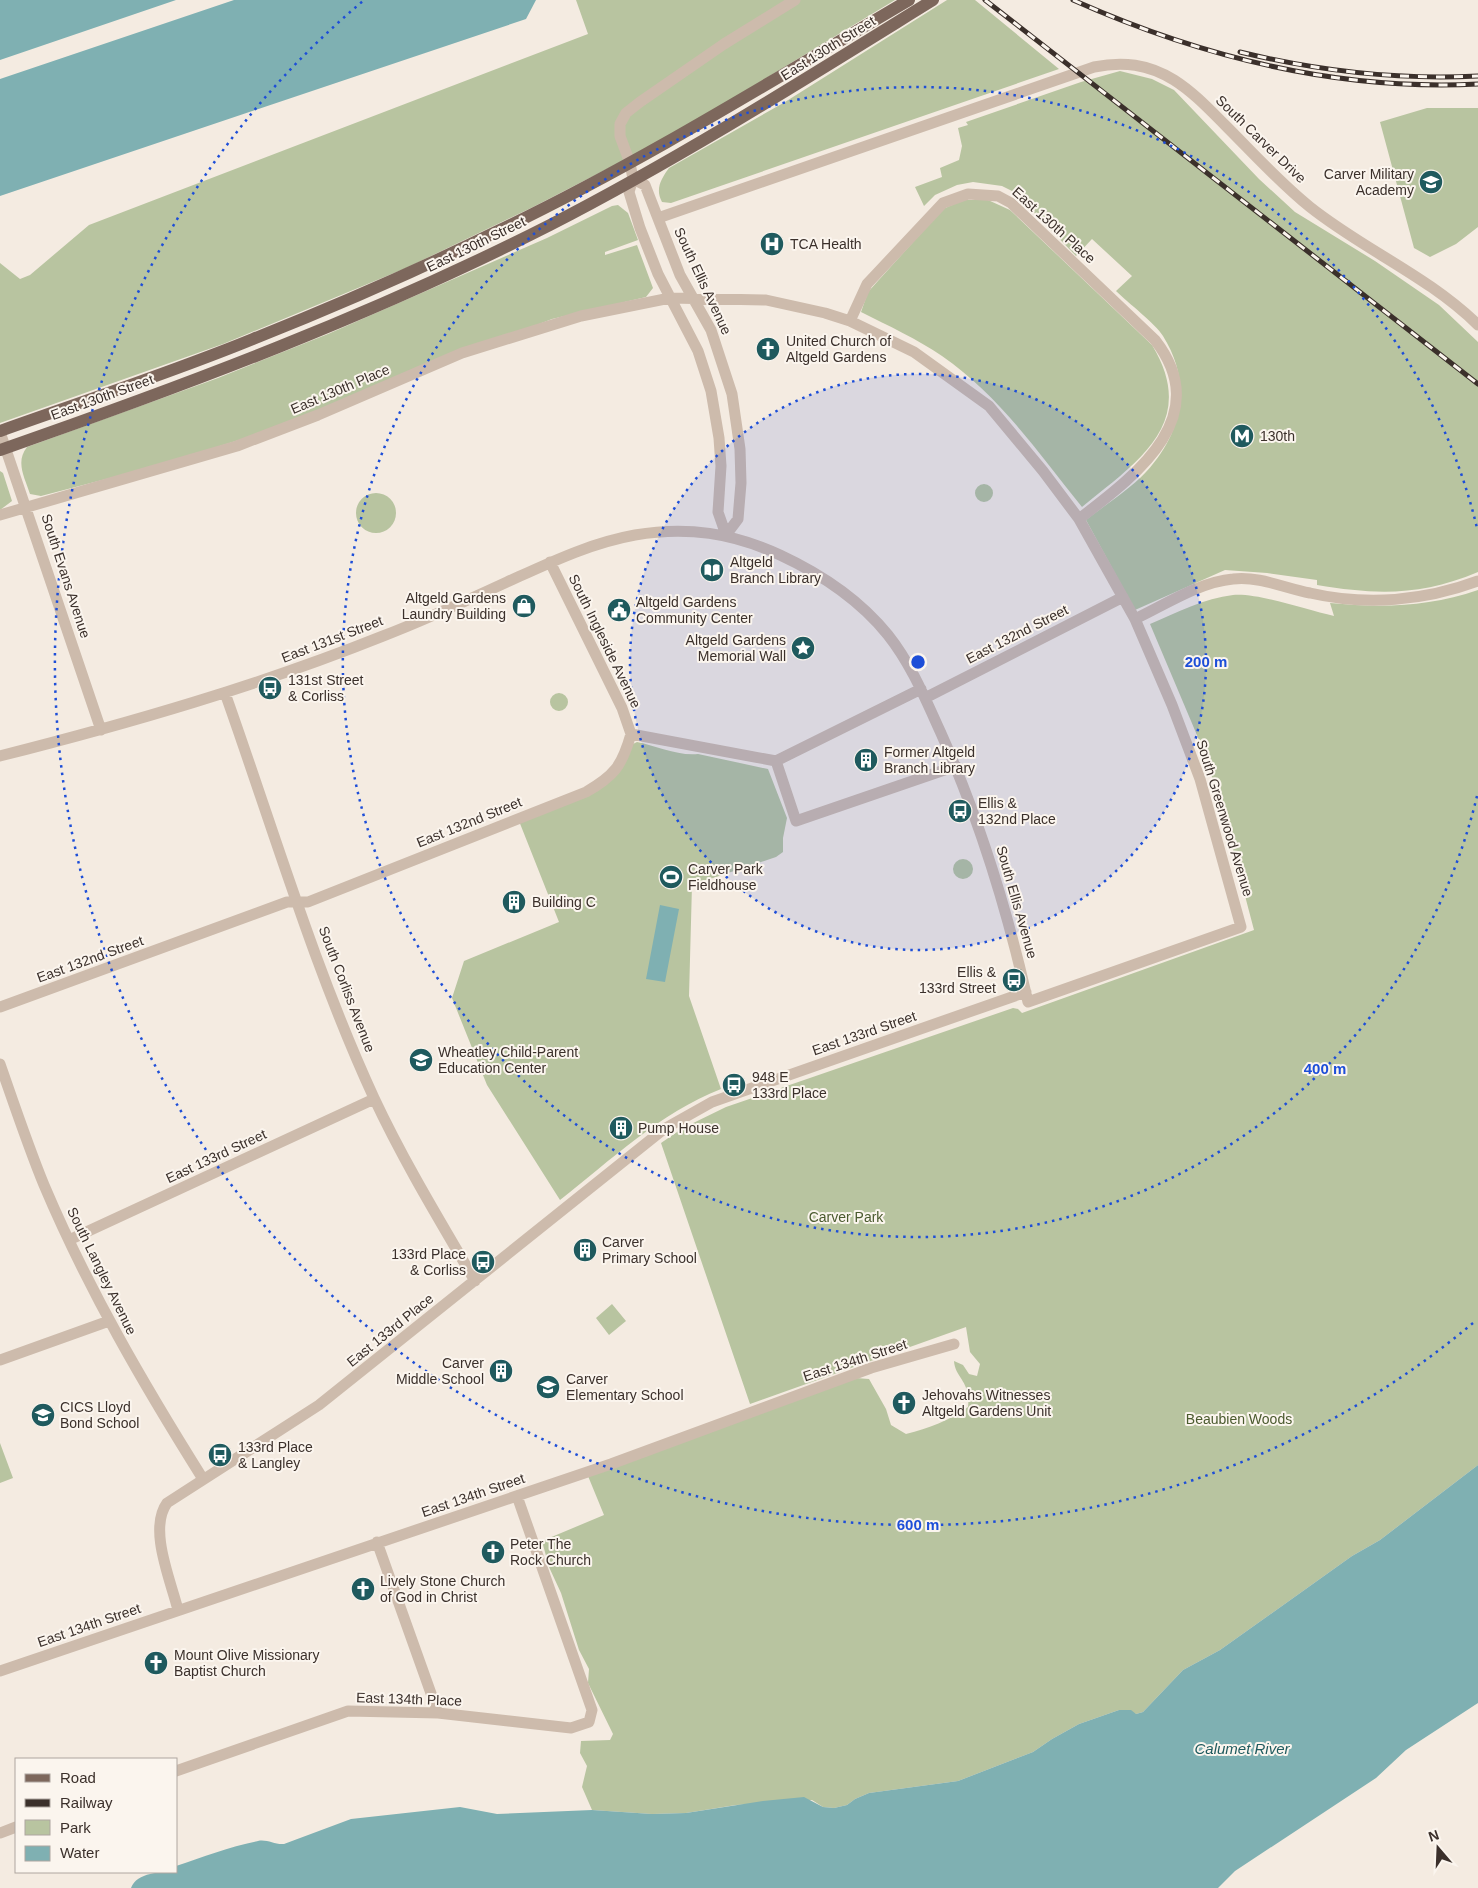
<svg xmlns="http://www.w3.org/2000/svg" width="1478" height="1888" viewBox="0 0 1478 1888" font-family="Helvetica,sans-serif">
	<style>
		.green { fill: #b8c4a0 }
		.water { fill: #7fb0b2 }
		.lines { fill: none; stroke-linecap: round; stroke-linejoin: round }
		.minor { stroke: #cdbbac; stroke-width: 11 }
		.major { stroke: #7d675c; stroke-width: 12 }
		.rail-casing { stroke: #3b302b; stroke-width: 5 }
		.rail { stroke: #fbf5ee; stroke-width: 3; stroke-dasharray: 9; stroke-linecap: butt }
		.ring { fill: none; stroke: #1d4ed8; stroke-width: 2.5; stroke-dasharray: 2.5 5 }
		.labels { text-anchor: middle; stroke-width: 4; stroke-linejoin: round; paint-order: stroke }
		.street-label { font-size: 14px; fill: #3b302b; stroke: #fbf5ee }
		.poi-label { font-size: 14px; fill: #3b302b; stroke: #fbf5ee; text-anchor: start }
		.park-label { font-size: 14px; fill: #4a5a2e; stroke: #fbf5ee }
		.water-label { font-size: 15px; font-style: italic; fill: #1f5a5e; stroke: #fbf5ee }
		.centre { fill: #1d4ed8; stroke: #fbf5ee; stroke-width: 2.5 }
		.ring-label { font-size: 15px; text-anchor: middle; font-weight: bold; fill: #1d4ed8; stroke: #fbf5ee; stroke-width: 4; stroke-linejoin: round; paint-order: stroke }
	</style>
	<rect width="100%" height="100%" fill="#f4ebe1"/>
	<path class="green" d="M576 0H895L669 137 533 207 406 268 223 344 0 423V263L20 279 30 275 89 225 588 34Z
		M947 0H975L1059 69 671 203 662 202C655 189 661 179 669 168L785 102Z
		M1120 71 1152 79 1174 90 1259 179 1295 212 1375 261 1439 305 1478 342V572C1421 596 1377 595 1317 585V580L1267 573 1225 570 1135 610 1086 520C1105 505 1129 490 1146 472 1182 433 1193 384 1163 336 1155 323 1128 303 1116 291L1132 276 1092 239 1076 256 1014 192 1002 186 973 182 957 185 935 195 924 206 915 187 942 177 940 168 959 160 962 146 958 128 968 125 966 122 1081 82Z
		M1427 108H1478V227L1456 244 1430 257 1414 248 1380 122Z
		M963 200H988L1010 210 1152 345C1200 424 1136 462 1082 507 1039 454 1000 396 942 356 917 339 889 326 861 312L868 292 877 282 943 209Z
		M618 205 628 213 638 240 605 252V255L637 245 653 288 646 297 552 319 252 436 156 466 41 496 30 494C25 478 15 462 27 447L218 378 328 334 547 238 612 206Z
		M0 471 3 473 12 501 0 510Z
		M975 493a9 9 0 1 1 18 0a9 9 0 1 1-18 0Z
		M356 513a20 20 0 1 1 40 0a20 20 0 1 1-40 0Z
		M1478 590V1465L1380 1540 1352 1556 1220 1650 1183 1670 1143 1712 1136 1714 1119 1710 1079 1724 1052 1739 1033 1752 958 1781 869 1793 855 1799 847 1805 834 1808 823 1807 812 1800 736 1805 686 1813 652 1814 592 1810 582 1787 587 1766 580 1753 581 1741 610 1740 613 1734 588 1683 589 1669 579 1650 561 1593 549 1567 542 1541 604 1515 588 1476 856 1378 869 1379 886 1409 891 1425 906 1434C929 1428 949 1421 968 1407 971 1381 955 1378 954 1361L963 1365 969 1374 977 1376 980 1364 970 1352 966 1327 750 1404 661 1143 683 1128 726 1107 1013 1008 1018 1009 1022 1013 1254 930 1220 801 1202 747 1150 624C1176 613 1205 598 1233 595 1260 593 1306 610 1334 616L1330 603C1381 608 1429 607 1478 590Z
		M550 702a9 9 0 1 1 18 0a9 9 0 1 1-18 0Z
		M637 742C657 746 677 756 698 754L768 769 787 818 783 838V852L776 857 692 885 689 996 721 1089C660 1113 611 1160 560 1200L487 1085 452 998 464 961 559 922 519 821 587 794 633 744Z
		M953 869a10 10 0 1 1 20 0a10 10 0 1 1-20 0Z
		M612 1304 626 1321 609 1335 596 1318Z
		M0 1443 13 1478 0 1483Z"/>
	<path class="water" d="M0 0H176L0 60Z
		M234 0H536L526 19 0 196V79Z
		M660 905 679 909 665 982 646 979Z
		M1478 1465V1703L1406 1750 1376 1778 1235 1871 1218 1888H131C137 1872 161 1872 176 1872V1866C203 1857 231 1846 258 1841 267 1839 275 1845 284 1844L351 1819 460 1807 497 1814 592 1810 652 1814 686 1813 763 1801 804 1797 823 1807 834 1808 847 1805 855 1799 869 1793 958 1781 1033 1752 1052 1739 1079 1724 1119 1710H1131L1136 1714 1143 1712 1183 1670 1220 1650 1352 1556 1380 1540Z"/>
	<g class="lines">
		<path class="minor" d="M633 179 645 185 680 275 711 330 732 394 740 449 741 483 738 519 726 535
			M658 218 1094 67C1123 61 1148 64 1174 80 1193 92 1209 109 1225 125 1253 153 1279 182 1310 207 1364 250 1428 276 1478 325
			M850 321 867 284 943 203 968 194 998 196 1011 203 1155 340C1215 417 1136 475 1079 519
			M0 432 101 730
			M0 515 237 446 318 415 462 353 581 316 670 298 766 300 825 313 850 321 914 352 989 406 1043 471 1079 519 1135 619 1172 705 1200 779 1241 927 1028 1002C1007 909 979 818 940 731 925 698 911 664 888 635 859 599 821 574 780 555 733 533 687 526 635 535 590 543 549 563 507 582 466 601 425 620 383 636 258 686 130 723 0 756
			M726 535 718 512 721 466 719 438 711 391 698 351 658 274 640 228 629 192 633 179 630 163 620 136V124L626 113 640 102 724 44 795 0
			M550 562 622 708 631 734
			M1135 619C1165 605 1199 582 1233 579 1260 576 1284 588 1310 593 1366 606 1425 601 1478 581
			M225 693C273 828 314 968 374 1098 404 1162 440 1221 475 1281
			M925 698 1123 597
			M776 761 796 821 956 766
			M0 1007 287 902H308L586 792C614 776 622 766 631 734L776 761 921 689
			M0 1064C14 1104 28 1146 44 1185 88 1289 144 1385 203 1479
			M69 1240 374 1099
			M0 1360 109 1321
			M377 1542 438 1713
			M178 1610C171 1581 148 1529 167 1503L319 1405 664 1129 712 1102 1026 992
			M0 1671 611 1464 871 1368 954 1344
			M176 1771 348 1711 438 1713 571 1728 589 1722 592 1710 517 1496
			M0 1833 16 1827"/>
		<path class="major" d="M0 431C84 401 170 373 253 339 336 306 418 270 498 231 640 163 773 80 909 0
			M0 450C187 385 373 315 550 225 682 157 807 78 933 0"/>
		<g class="rail-casing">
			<path id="rail" d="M985 0 1478 384
				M1073 0C1201 57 1337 91 1478 84
				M1240 52C1318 71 1398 80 1478 76"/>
		</g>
		<use href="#rail" class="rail"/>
	</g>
	<circle cx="918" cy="662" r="288" fill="#1d4ed8" fill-opacity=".12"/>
	<g class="ring">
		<circle cx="918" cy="662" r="288"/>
		<path d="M1477 796A575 575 0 1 1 1477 528"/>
		<path d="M1473 1323A863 863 0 1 1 363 1"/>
	</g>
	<defs>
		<g id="school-disc" transform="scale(1.25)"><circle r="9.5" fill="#1f5a5e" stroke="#fbf5ee"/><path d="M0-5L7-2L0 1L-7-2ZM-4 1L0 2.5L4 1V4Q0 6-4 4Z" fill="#fff"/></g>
		<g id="hospital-disc" transform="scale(1.25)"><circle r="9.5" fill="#1f5a5e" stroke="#fbf5ee"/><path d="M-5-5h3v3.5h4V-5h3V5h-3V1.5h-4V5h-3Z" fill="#fff"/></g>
		<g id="church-disc" transform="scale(1.25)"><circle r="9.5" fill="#1f5a5e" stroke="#fbf5ee"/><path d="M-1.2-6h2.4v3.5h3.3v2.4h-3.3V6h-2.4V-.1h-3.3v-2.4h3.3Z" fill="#fff"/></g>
		<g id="metro-disc" transform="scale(1.25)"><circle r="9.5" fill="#1f5a5e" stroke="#fbf5ee"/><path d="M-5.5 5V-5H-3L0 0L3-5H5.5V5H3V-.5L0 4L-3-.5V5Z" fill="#fff"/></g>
		<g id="library-disc" transform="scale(1.25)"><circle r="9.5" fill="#1f5a5e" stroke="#fbf5ee"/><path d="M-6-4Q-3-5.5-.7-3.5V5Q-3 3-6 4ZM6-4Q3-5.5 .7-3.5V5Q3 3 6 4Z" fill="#fff"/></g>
		<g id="shop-disc" transform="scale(1.25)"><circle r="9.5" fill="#1f5a5e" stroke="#fbf5ee"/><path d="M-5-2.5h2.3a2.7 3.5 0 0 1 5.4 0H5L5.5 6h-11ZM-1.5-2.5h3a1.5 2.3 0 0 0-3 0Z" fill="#fff"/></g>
		<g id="civic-disc" transform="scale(1.25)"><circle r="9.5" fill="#1f5a5e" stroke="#fbf5ee"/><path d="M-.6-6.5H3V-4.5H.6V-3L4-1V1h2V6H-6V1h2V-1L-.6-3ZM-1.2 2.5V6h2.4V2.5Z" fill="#fff"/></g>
		<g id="sight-disc" transform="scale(1.25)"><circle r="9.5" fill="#1f5a5e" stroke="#fbf5ee"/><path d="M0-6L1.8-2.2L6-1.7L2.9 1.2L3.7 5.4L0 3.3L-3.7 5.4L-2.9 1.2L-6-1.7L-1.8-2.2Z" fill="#fff"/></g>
		<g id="bus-disc" transform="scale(1.25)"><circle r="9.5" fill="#1f5a5e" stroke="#fbf5ee"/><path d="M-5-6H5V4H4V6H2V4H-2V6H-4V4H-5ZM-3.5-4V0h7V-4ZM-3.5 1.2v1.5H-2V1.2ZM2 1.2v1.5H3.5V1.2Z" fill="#fff"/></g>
		<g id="building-disc" transform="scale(1.25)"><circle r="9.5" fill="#1f5a5e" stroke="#fbf5ee"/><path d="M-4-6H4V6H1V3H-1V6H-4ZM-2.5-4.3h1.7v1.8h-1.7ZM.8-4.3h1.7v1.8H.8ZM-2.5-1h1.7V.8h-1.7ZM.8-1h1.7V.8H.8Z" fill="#fff"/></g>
		<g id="stadium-disc" transform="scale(1.25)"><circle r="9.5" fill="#1f5a5e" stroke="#fbf5ee"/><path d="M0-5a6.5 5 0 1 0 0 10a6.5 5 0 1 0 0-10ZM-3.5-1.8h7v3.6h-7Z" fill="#fff"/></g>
	</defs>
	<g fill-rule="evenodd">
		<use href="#school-disc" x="1431" y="182"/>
		<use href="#hospital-disc" x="772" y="244"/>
		<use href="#church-disc" x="768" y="349"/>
		<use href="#metro-disc" x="1242" y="436"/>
		<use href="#library-disc" x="712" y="570"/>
		<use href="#shop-disc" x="524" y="606"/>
		<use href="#civic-disc" x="619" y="610"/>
		<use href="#sight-disc" x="803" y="648"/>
		<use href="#bus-disc" x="270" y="688"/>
		<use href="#building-disc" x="866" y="760"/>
		<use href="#bus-disc" x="960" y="811"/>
		<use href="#stadium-disc" x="671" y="877"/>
		<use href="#building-disc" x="514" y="902"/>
		<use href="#bus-disc" x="1014" y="980"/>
		<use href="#school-disc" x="421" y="1060"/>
		<use href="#bus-disc" x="734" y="1085"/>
		<use href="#building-disc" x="621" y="1128"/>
		<use href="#building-disc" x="585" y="1250"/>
		<use href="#bus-disc" x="483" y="1262"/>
		<use href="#building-disc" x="501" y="1371"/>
		<use href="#school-disc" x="548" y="1387"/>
		<use href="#church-disc" x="904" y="1403"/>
		<use href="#school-disc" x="43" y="1415"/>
		<use href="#bus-disc" x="220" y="1455"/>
		<use href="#church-disc" x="493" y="1552"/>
		<use href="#church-disc" x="363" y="1589"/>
		<use href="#church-disc" x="156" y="1663"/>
	</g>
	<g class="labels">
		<g class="street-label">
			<text transform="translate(828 48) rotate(-32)" y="5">East 130th Street</text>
			<text transform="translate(1261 139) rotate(44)" y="5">South Carver Drive</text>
			<text transform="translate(1054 225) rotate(42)" y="5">East 130th Place</text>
			<text transform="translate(476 244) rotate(-26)" y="5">East 130th Street</text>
			<text transform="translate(703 281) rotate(65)" y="5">South Ellis Avenue</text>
			<text transform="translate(340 389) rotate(-23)" y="5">East 130th Place</text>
			<text transform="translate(102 397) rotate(-20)" y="5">East 130th Street</text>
			<text transform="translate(66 576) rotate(72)" y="5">South Evans Avenue</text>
			<text transform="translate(1017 634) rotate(-27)" y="5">East 132nd Street</text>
			<text transform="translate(332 639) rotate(-21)" y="5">East 131st Street</text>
			<text transform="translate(605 641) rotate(64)" y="5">South Ingleside Avenue</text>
			<text transform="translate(1225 818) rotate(73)" y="5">South Greenwood Avenue</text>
			<text transform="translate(469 822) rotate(-22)" y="5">East 132nd Street</text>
			<text transform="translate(1017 902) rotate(74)" y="5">South Ellis Avenue</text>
			<text transform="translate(90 959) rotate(-20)" y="5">East 132nd Street</text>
			<text transform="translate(347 989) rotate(69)" y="5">South Corliss Avenue</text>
			<text transform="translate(864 1033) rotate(-19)" y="5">East 133rd Street</text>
			<text transform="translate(216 1156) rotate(-25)" y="5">East 133rd Street</text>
			<text transform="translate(102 1271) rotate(64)" y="5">South Langley Avenue</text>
			<text transform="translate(390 1330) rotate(-39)" y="5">East 133rd Place</text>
			<text transform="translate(855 1360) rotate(-18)" y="5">East 134th Street</text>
			<text transform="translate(473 1495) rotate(-19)" y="5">East 134th Street</text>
			<text transform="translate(89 1625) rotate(-19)" y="5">East 134th Street</text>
			<text transform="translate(409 1699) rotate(2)" y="5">East 134th Place</text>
		</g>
		<g class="poi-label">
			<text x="1414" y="179" text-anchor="end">Carver Military<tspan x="1414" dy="16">Academy</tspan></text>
			<text x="790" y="249">TCA Health</text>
			<text x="786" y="346">United Church of<tspan x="786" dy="16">Altgeld Gardens</tspan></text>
			<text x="1260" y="441">130th</text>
			<text x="730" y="567">Altgeld<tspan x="730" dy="16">Branch Library</tspan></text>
			<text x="506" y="603" text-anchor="end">Altgeld Gardens<tspan x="506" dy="16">Laundry Building</tspan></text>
			<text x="636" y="607">Altgeld Gardens<tspan x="636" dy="16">Community Center</tspan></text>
			<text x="786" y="645" text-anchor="end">Altgeld Gardens<tspan x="786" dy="16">Memorial Wall</tspan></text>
			<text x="288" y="685">131st Street<tspan x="288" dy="16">&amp; Corliss</tspan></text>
			<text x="884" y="757">Former Altgeld<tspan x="884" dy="16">Branch Library</tspan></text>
			<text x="978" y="808">Ellis &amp;<tspan x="978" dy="16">132nd Place</tspan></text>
			<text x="688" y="874">Carver Park<tspan x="688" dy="16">Fieldhouse</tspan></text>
			<text x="532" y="907">Building C</text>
			<text x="996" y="977" text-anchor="end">Ellis &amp;<tspan x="996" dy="16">133rd Street</tspan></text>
			<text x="438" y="1057">Wheatley Child-Parent<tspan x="438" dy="16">Education Center</tspan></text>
			<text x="752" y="1082">948 E<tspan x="752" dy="16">133rd Place</tspan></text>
			<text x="638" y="1133">Pump House</text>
			<text x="602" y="1247">Carver<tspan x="602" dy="16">Primary School</tspan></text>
			<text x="466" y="1259" text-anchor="end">133rd Place<tspan x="466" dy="16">&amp; Corliss</tspan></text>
			<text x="484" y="1368" text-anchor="end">Carver<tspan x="484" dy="16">Middle School</tspan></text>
			<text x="566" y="1384">Carver<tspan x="566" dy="16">Elementary School</tspan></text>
			<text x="922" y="1400">Jehovahs Witnesses<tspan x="922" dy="16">Altgeld Gardens Unit</tspan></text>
			<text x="60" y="1412">CICS Lloyd<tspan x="60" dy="16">Bond School</tspan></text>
			<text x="238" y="1452">133rd Place<tspan x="238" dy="16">&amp; Langley</tspan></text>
			<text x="510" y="1549">Peter The<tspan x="510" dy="16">Rock Church</tspan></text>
			<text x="380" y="1586">Lively Stone Church<tspan x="380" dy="16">of God in Christ</tspan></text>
			<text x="174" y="1660">Mount Olive Missionary<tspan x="174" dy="16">Baptist Church</tspan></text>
		</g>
		<g class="park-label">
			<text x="846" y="1222">Carver Park</text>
			<text x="1239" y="1424">Beaubien Woods</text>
		</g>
		<g class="water-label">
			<text x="1242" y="1754">Calumet River</text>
		</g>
	</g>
	<circle cx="918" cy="662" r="8" class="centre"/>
	<g class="ring-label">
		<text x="1206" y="667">200 m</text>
		<text x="1325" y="1074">400 m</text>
		<text x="918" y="1530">600 m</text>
	</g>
	<rect x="15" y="1758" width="162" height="115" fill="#fbf5ee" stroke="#aea6a0"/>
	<rect x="25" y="1774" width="25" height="8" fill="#7d675c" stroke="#aea6a0"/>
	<text x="60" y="1783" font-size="15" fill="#3b302b">Road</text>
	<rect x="25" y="1799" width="25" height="8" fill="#3b302b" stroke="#aea6a0"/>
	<text x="60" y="1808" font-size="15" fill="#3b302b">Railway</text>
	<rect x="25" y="1820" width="25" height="15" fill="#b8c4a0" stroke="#aea6a0"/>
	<text x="60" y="1833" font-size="15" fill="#3b302b">Park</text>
	<rect x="25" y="1846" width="25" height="15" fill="#7fb0b2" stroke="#aea6a0"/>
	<text x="60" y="1858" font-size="15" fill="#3b302b">Water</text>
	<g transform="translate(1438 1848) rotate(341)" stroke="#fbf5ee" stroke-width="4" paint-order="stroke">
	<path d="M0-4L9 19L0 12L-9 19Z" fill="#3b302b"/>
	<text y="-8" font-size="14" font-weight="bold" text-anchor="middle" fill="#3b302b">N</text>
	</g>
</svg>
